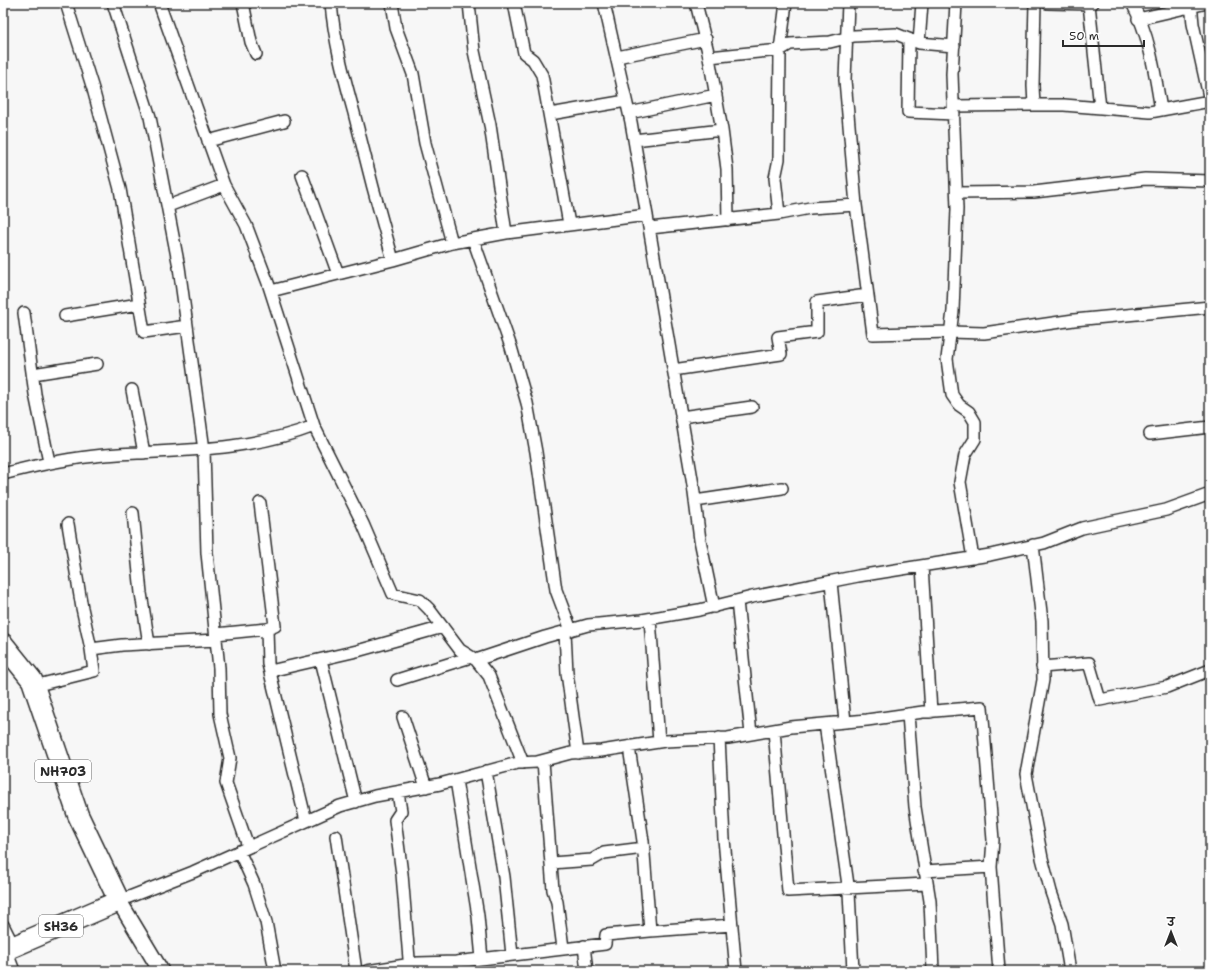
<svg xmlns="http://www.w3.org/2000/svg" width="1213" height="974" viewBox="0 0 1213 974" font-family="'Shantell Sans','Playpen Sans Deva',sans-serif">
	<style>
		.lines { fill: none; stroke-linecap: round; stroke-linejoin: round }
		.street-casing { stroke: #2b2b2b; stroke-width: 14 }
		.secondary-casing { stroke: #2b2b2b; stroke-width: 18 }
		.highway-casing { stroke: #2b2b2b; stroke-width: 23 }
		.street { stroke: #fff; stroke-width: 11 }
		.secondary { stroke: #fff; stroke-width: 15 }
		.highway { stroke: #fff; stroke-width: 20 }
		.labels { text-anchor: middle; stroke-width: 4; stroke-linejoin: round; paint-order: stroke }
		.shield { fill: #fff; stroke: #6b6b6b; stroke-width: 1 }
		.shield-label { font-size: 13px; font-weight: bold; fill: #2b2b2b }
	</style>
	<rect width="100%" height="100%" fill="#f7f7f7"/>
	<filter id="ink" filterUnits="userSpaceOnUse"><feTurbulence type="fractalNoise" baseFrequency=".025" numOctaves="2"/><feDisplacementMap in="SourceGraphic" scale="8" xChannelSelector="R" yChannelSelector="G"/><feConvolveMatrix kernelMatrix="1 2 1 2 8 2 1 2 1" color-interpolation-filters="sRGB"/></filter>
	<g filter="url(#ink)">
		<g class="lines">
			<g class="street-casing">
				<path id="street" d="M66 3 93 89 120 189 144 332 187 326
					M113 3 150 117 179 267 204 450 207 553 219 668 220 714 230 758 226 783 248 846
					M159 3 224 185 246 225 268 283 314 426 363 524 393 594 420 600 429 609 460 650 476 660 489 676 523 763
					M243 3 251 42 256 54
					M331 3C334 40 344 77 354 113 366 162 379 211 393 260
					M392 3 396 28 413 74 425 143 452 243
					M469 3 474 51 490 125 506 233
					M514 3 524 53 533 60 542 75 569 224
					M604 3 631 122 693 485 700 540 714 607
					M696 3 708 52 722 130 727 169 728 220
					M848 3 845 80 856 205 873 334 950 332 984 333 1074 320 1210 307
					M922 3 919 43 954 46
					M956 3 952 74 957 209 953 311 947 359 952 395 959 405 969 412 975 422V439L965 455 960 482 973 558
					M1047 3 1089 4 1093 3
					M1132 3C1150 36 1155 74 1161 110
					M1191 3 1193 24 1210 101
					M1089 4 1100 108
					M1138 19 1207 3
					M909 39 908 112 954 114
					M617 57 706 39
					M709 57 780 50 790 44 830 42 854 36 896 34 919 43
					M1034 105H1064L1150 112 1210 101
					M953 106 1034 105 1033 86 1035 3
					M629 113 716 95
					M550 114 626 101
					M634 140 722 130
					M208 141 284 121
					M302 175 338 274
					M957 193 1034 192 1145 179 1210 181
					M168 206 224 185
					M779 214 775 178 779 159 780 50 786 3
					M650 228 779 214 810 208 856 205
					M473 239 511 347 527 403 536 452 556 590 571 630
					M271 291 393 260 452 243 506 233 647 215
					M24 313 35 394 49 462
					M65 316 139 304
					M673 370 781 354 778 337 817 332V302L867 295
					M33 374 97 364
					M132 390 144 453
					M681 417 752 407
					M1150 434 1210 427
					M3 474C37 465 70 458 104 455 175 450 247 452 314 426
					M695 501 782 488
					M260 503 275 626 267 629
					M133 513 141 593 149 644
					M68 524 82 608 91 649 122 645 216 640
					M1033 545 1042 621 1043 680 1026 774 1042 858 1051 892 1062 924 1070 971
					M922 566 931 712
					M831 582 845 722
					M737 601 751 734
					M650 619 659 742
					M565 632 567 673 578 753
					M216 634 267 629 268 664 306 821
					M321 660 356 802
					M476 660 545 637 588 625 642 620 699 610 752 597 858 576 990 555 1044 543 1082 528 1166 510 1210 494
					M1042 667 1089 663 1100 700 1167 687 1210 670
					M270 671 357 651 443 627
					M397 680 471 657
					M34 686 94 671 91 649
					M908 714 915 807 930 901 933 971
					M403 717 426 787
					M825 724 849 892 853 971
					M774 730 788 891 926 884
					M719 738 724 839 736 971
					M629 747 643 841 650 931 732 925
					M543 761 553 890 557 902 563 948
					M486 771 504 877 512 955
					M456 780 478 916 482 959
					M398 793 401 811 395 820 402 874 410 971
					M336 836 356 971
					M239 851 254 884 266 922 275 971
					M551 863 592 860 604 853 644 848
					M924 871 991 867
					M119 901 193 872 340 806 375 796 440 784 518 763 537 762 571 753 601 751 665 741 728 738 791 727 867 720 923 712 982 707 993 840 991 867 999 971
					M3 925 14 947
					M584 946 587 971
					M6 950 14 971
					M367 971 418 963 456 962 605 944 606 935 650 931"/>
			</g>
			<g class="secondary-casing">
				<path id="secondary" d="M119 901 161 971"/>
			</g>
			<g class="highway-casing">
				<path id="highway" d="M3 644 32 680 78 815 119 901 3 951"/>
			</g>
			<use href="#street" class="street"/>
			<use href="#secondary" class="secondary"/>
			<use href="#highway" class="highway"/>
		</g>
	</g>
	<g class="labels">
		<g class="shield">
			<rect x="35" y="760" width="56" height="22" rx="3"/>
			<rect x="39" y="915" width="44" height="22" rx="3"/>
		</g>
		<g class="shield-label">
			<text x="63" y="776">NH703</text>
			<text x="61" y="931">SH36</text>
		</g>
	</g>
	<rect width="1213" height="974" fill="none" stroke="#fff" stroke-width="16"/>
	<rect x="8" y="8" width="1197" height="958" fill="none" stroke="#2b2b2b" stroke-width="1.5" filter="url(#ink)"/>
	<g transform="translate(1171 932)" stroke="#ffffff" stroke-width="3" paint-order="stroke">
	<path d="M0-3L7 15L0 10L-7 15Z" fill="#2b2b2b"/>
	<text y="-6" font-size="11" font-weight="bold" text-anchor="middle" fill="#2b2b2b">उ</text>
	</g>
	<path d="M1063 40v6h81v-6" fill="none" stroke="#2b2b2b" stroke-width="2"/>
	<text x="1069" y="40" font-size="12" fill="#2b2b2b" stroke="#ffffff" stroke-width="3" paint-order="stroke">50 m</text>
</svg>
